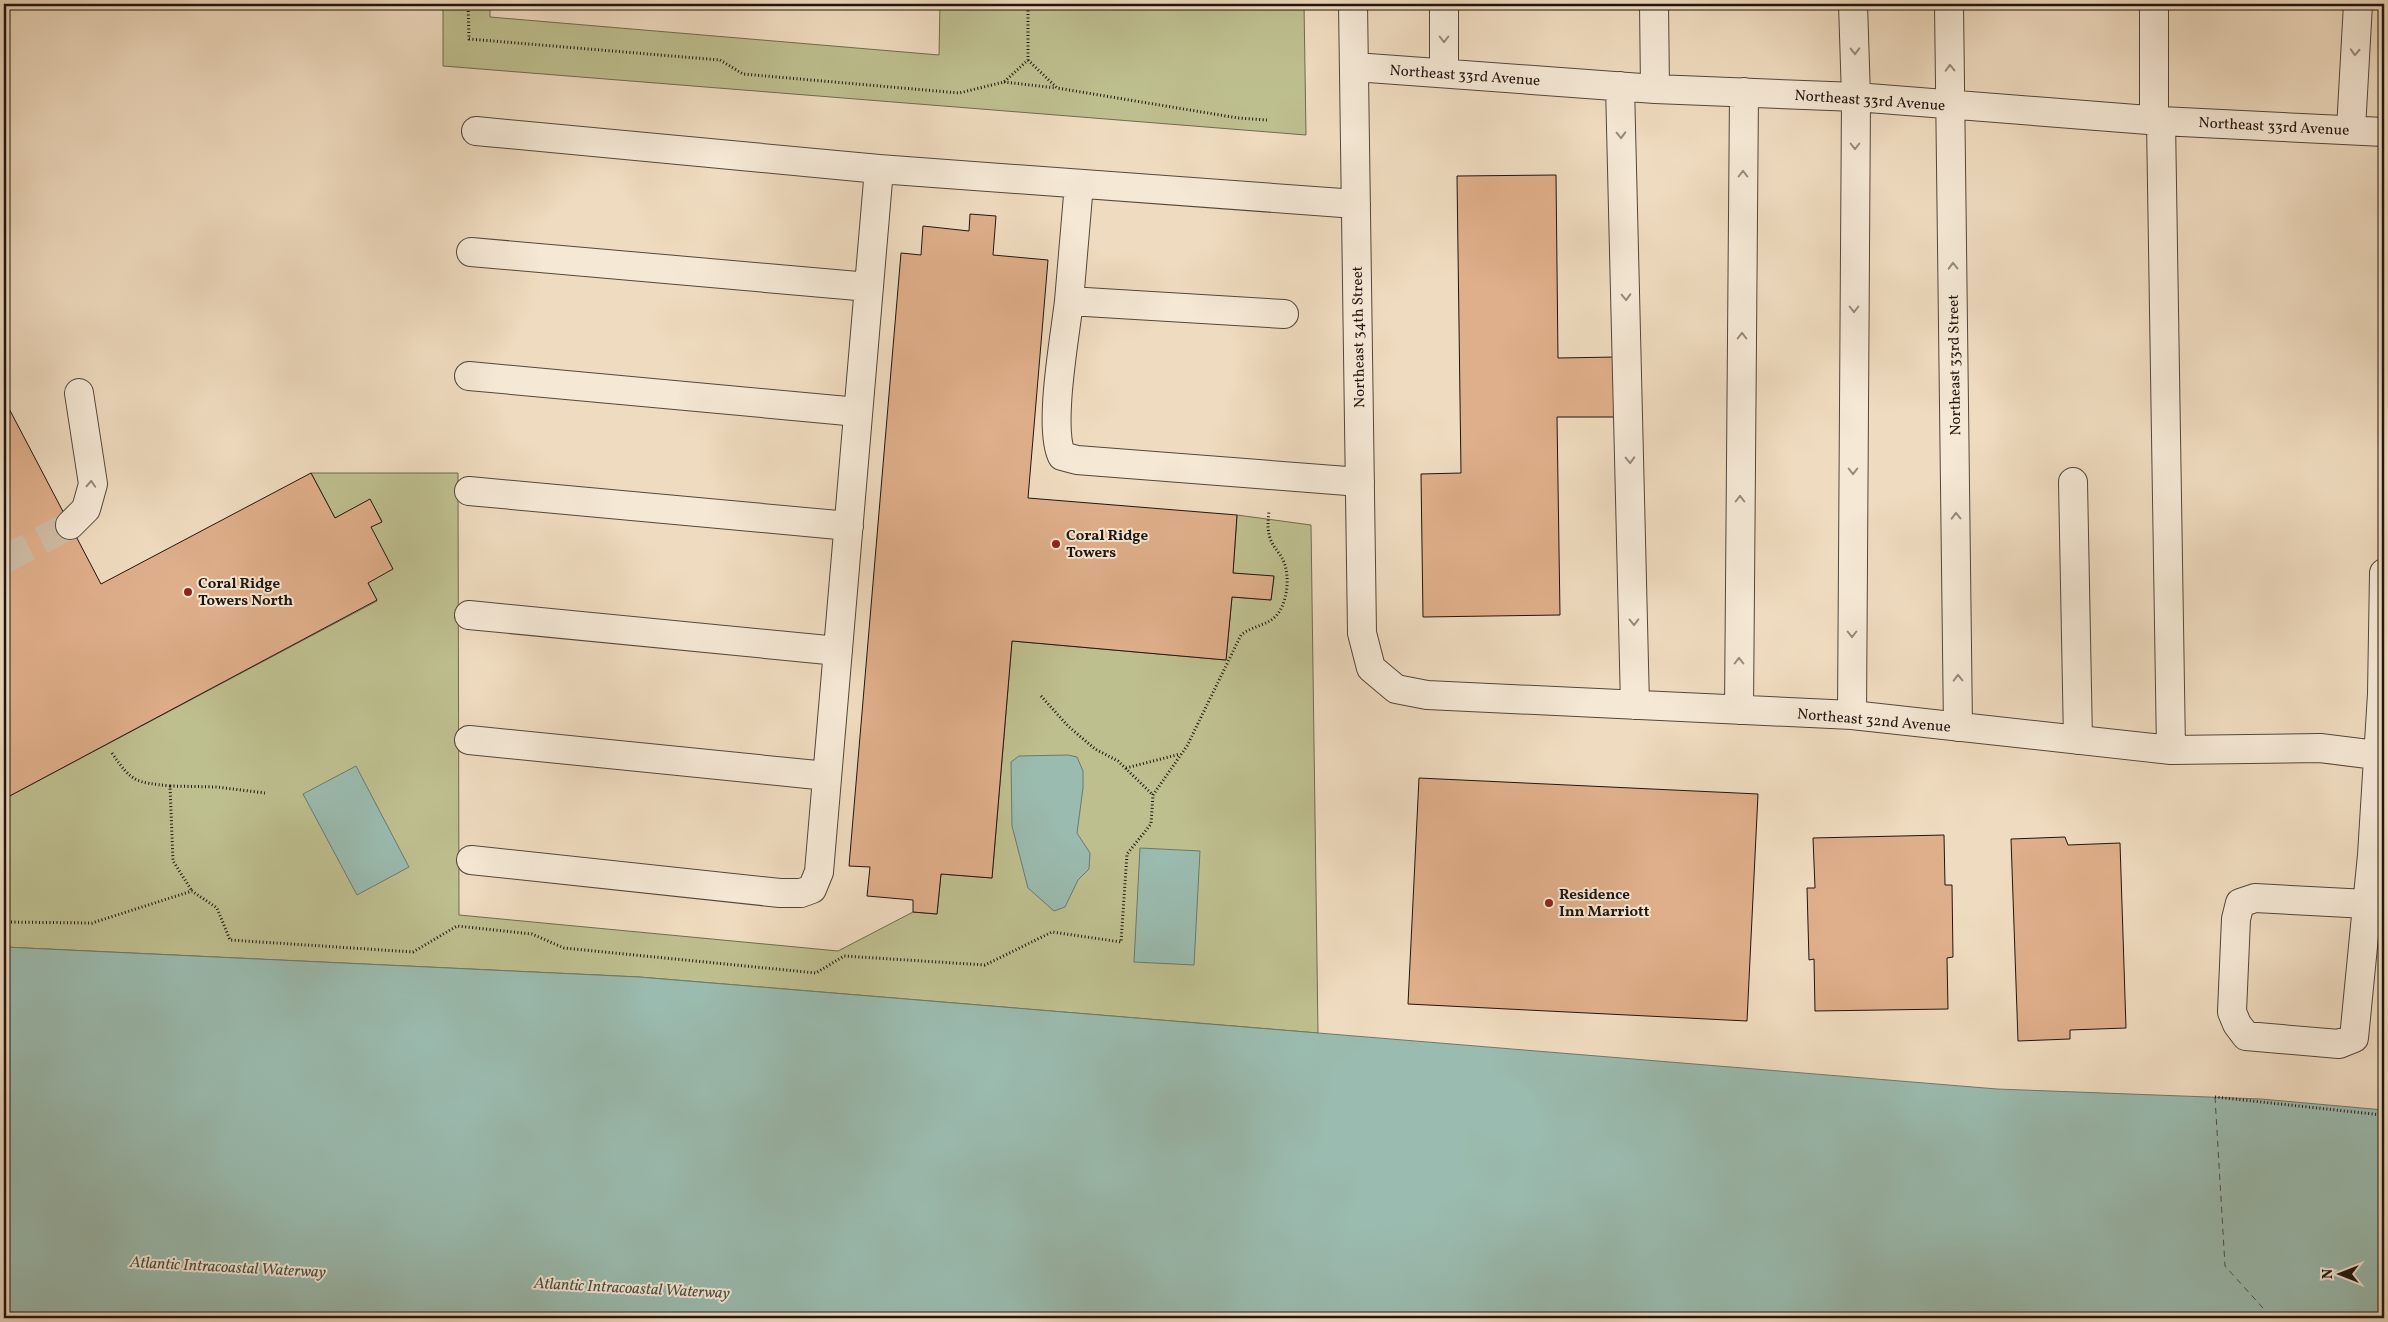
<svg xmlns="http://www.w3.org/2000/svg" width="2388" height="1322" viewBox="0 0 2388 1322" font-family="Vollkorn,serif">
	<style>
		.green { fill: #bebf8f; stroke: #706a50 }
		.water { fill: #9abbaf; stroke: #6a796f }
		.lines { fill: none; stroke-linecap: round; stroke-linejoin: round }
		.ferry { stroke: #4b4f48; stroke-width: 1; stroke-dasharray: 6 5; stroke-linecap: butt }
		.building { fill: #dfae8a; stroke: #211510 }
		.minor-tunnel { stroke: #d0bda5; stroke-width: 28; stroke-dasharray: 28 14; stroke-linecap: butt }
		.minor-casing { stroke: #54463c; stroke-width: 30 }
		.path { stroke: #211510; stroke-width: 3; stroke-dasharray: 1 2.5; stroke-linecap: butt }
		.minor { stroke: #f5e8d5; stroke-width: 28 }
		.oneway { stroke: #96897c }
		.poi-dot { fill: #8f2418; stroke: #f5e8d5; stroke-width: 2 }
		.labels { text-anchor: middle; stroke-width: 4; stroke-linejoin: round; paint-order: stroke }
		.street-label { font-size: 15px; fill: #211510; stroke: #f5e8d5 }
		.poi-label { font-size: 15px; font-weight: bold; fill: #211510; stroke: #f5e8d5; text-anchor: start }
		.water-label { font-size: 16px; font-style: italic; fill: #4b4f48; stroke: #f5e8d5 }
	</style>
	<rect width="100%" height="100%" fill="#efdbbf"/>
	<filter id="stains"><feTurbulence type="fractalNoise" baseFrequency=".004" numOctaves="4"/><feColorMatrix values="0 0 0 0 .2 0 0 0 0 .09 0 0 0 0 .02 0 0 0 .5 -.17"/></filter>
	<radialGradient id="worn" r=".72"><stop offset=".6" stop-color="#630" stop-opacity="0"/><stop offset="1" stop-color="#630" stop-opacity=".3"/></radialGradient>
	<path class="green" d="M443 4H490V17L939 55 940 4H1304L1306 135 443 66Z
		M311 473H458L459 915 838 951 913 912 937 914 941 874 992 878 1012 641 1226 660 1232 597 1271 600 1274 577 1233 573 1237 515 1311 525 1318 1033 639 977 4 947V799L377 601 368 583 371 527 382 521 370 500 335 518Z"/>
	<path class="water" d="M1068 755 1077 757 1083 771V788L1077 833 1090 853 1089 869 1078 880 1065 907 1054 911 1028 888 1012 826 1011 762 1019 756Z
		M356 766 409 867 357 895 303 794Z
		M1140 848 1200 851 1194 965 1134 962Z
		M4 947 639 977 1997 1089 2261 1099 2384 1110V1318H4Z"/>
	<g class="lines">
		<path class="ferry" d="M2215 1097 2225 1266 2272 1318"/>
	</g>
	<path class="building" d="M1556 175 1558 358 1616 357 1617 417H1557L1560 615 1423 617 1421 474 1461 473 1457 176Z
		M970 214 996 216 993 255 1048 260 1028 498 1237 515 1233 573 1274 576 1271 600 1232 597 1226 660 1012 641 992 878 941 874 937 914 913 912V900L867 896 870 867 849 866 901 253 921 255 923 226 969 231Z
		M4 399 101 584 311 473 335 518 370 499 382 522 371 527 393 569 368 583 377 600 4 799Z
		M1419 778 1758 794 1747 1021 1408 1004Z
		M1944 835 1945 885H1952L1953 957 1947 958 1948 1009 1815 1011 1814 959 1809 960 1807 888H1815L1813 838Z
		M2065 837 2068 845 2120 843 2126 1028 2070 1030V1039L2018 1041 2011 839Z"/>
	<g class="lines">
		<path class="minor-tunnel" d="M4 560 70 525"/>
		<g class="minor-casing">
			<path id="minor" d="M1353 4 1362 633 1371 668 1396 689 1427 695 1852 715 2171 750 2320 748 2384 756
				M1444 4V73
				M1654 4 1655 89
				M1949 4 1958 727
				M2154 4V120
				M1355 67 1655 89 1856 97 2161 121 2384 132
				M1620 86 1635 705
				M2161 121 2171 750
				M2351 129 2358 4
				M476 131 879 169
				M1079 184 1069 301 1284 314
				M471 252 869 287
				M1069 301C1065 337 1048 428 1062 456L1077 460 1360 482
				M469 376 858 412
				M2073 482 2078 740
				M469 491 849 526
				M70 525 86 509 93 484 79 393
				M469 615 838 651
				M1739 710 1744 92
				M1852 715 1856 97 1853 4
				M469 740 827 776
				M471 860 780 893H801L812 889 819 872 879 169 1356 204
				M2367 904 2255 898 2240 903 2236 919 2232 1012 2237 1024 2246 1036 2339 1044 2354 1038 2372 855 2382 694 2384 573"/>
		</g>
		<path class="path" d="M468 4 469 39 720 60 743 74 959 93 1004 82 1028 60V4
			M1028 60 1057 88 1238 118 1267 120
			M1004 82 1056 88
			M1041 696 1068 726 1095 749 1118 761 1153 795
			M112 753C132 783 136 782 170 786L173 861 192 891
			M1126 768 1180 754
			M170 786 217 787 265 793
			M4 922 92 923 192 891 217 908 230 940 413 952 457 926 532 934 564 948 816 973 844 956 985 965 1052 932 1121 942 1127 854 1151 824 1153 795 1187 746 1241 635C1252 626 1265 626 1275 617 1288 604 1291 574 1282 558 1278 551 1272 545 1270 538 1267 528 1268 521 1269 511
			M2215 1097 2382 1115 2380 1073 2384 1069"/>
		<use href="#minor" class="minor"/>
	</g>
	<defs><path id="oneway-chevron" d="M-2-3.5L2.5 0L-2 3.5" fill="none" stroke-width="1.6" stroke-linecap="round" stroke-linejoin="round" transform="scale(1.25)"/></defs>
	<g class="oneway">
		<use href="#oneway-chevron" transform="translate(1444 39) rotate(90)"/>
		<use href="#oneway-chevron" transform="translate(1855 51) rotate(89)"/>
		<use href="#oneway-chevron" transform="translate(2355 52) rotate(93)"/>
		<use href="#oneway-chevron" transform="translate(1950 68) rotate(-91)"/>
		<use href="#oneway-chevron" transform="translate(1621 135) rotate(88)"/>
		<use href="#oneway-chevron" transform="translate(1855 146) rotate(90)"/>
		<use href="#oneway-chevron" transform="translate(1743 174) rotate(-90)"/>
		<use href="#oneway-chevron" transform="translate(1953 266) rotate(-91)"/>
		<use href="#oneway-chevron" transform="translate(1626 297) rotate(88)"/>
		<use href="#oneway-chevron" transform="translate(1854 309) rotate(90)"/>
		<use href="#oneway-chevron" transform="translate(1742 336) rotate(-90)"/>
		<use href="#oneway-chevron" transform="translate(1630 460) rotate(88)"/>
		<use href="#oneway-chevron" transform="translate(1853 471) rotate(90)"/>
		<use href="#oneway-chevron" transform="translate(91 484) rotate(-87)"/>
		<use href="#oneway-chevron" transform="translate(1740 499) rotate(-90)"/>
		<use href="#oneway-chevron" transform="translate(1956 516) rotate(-91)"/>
		<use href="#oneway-chevron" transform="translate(1634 622) rotate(89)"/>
		<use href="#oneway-chevron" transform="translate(1852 634) rotate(90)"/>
		<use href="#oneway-chevron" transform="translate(1739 661) rotate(-90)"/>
		<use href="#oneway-chevron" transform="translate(1958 678) rotate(-91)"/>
	</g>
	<g class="poi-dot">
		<circle cx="1056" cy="544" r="5"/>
		<circle cx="188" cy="592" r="5"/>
		<circle cx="1549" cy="903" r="5"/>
	</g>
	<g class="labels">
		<g class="street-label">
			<text transform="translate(1465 75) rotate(4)" y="5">Northeast 33rd Avenue</text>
			<text transform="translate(1870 100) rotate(4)" y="5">Northeast 33rd Avenue</text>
			<text transform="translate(2274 126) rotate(3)" y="5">Northeast 33rd Avenue</text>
			<text transform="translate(1358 337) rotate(-91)" y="5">Northeast 34th Street</text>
			<text transform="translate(1954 365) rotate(-91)" y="5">Northeast 33rd Street</text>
			<text transform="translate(1874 720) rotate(5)" y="5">Northeast 32nd Avenue</text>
		</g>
		<g class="poi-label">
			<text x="1066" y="540">Coral Ridge<tspan x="1066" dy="17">Towers</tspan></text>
			<text x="198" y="588">Coral Ridge<tspan x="198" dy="17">Towers North</tspan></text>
			<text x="1559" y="899">Residence<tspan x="1559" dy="17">Inn Marriott</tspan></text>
		</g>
		<g class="water-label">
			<text transform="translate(228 1266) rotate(3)" y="6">Atlantic Intracoastal Waterway</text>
			<text transform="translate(632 1287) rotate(3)" y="6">Atlantic Intracoastal Waterway</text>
		</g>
	</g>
	<rect width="2388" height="1322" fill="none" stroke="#efdbbf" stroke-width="20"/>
	<rect x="5" y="5" width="2378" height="1312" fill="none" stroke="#211510" stroke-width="2.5"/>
	<rect x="10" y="10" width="2368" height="1302" fill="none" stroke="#211510"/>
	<g transform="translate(2340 1274) rotate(270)" stroke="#f5e8d5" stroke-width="4" paint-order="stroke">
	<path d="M0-4L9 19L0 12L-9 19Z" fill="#211510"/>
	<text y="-8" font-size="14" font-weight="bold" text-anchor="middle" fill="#211510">N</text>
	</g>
	<rect width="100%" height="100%" filter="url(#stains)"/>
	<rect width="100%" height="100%" fill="url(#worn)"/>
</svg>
